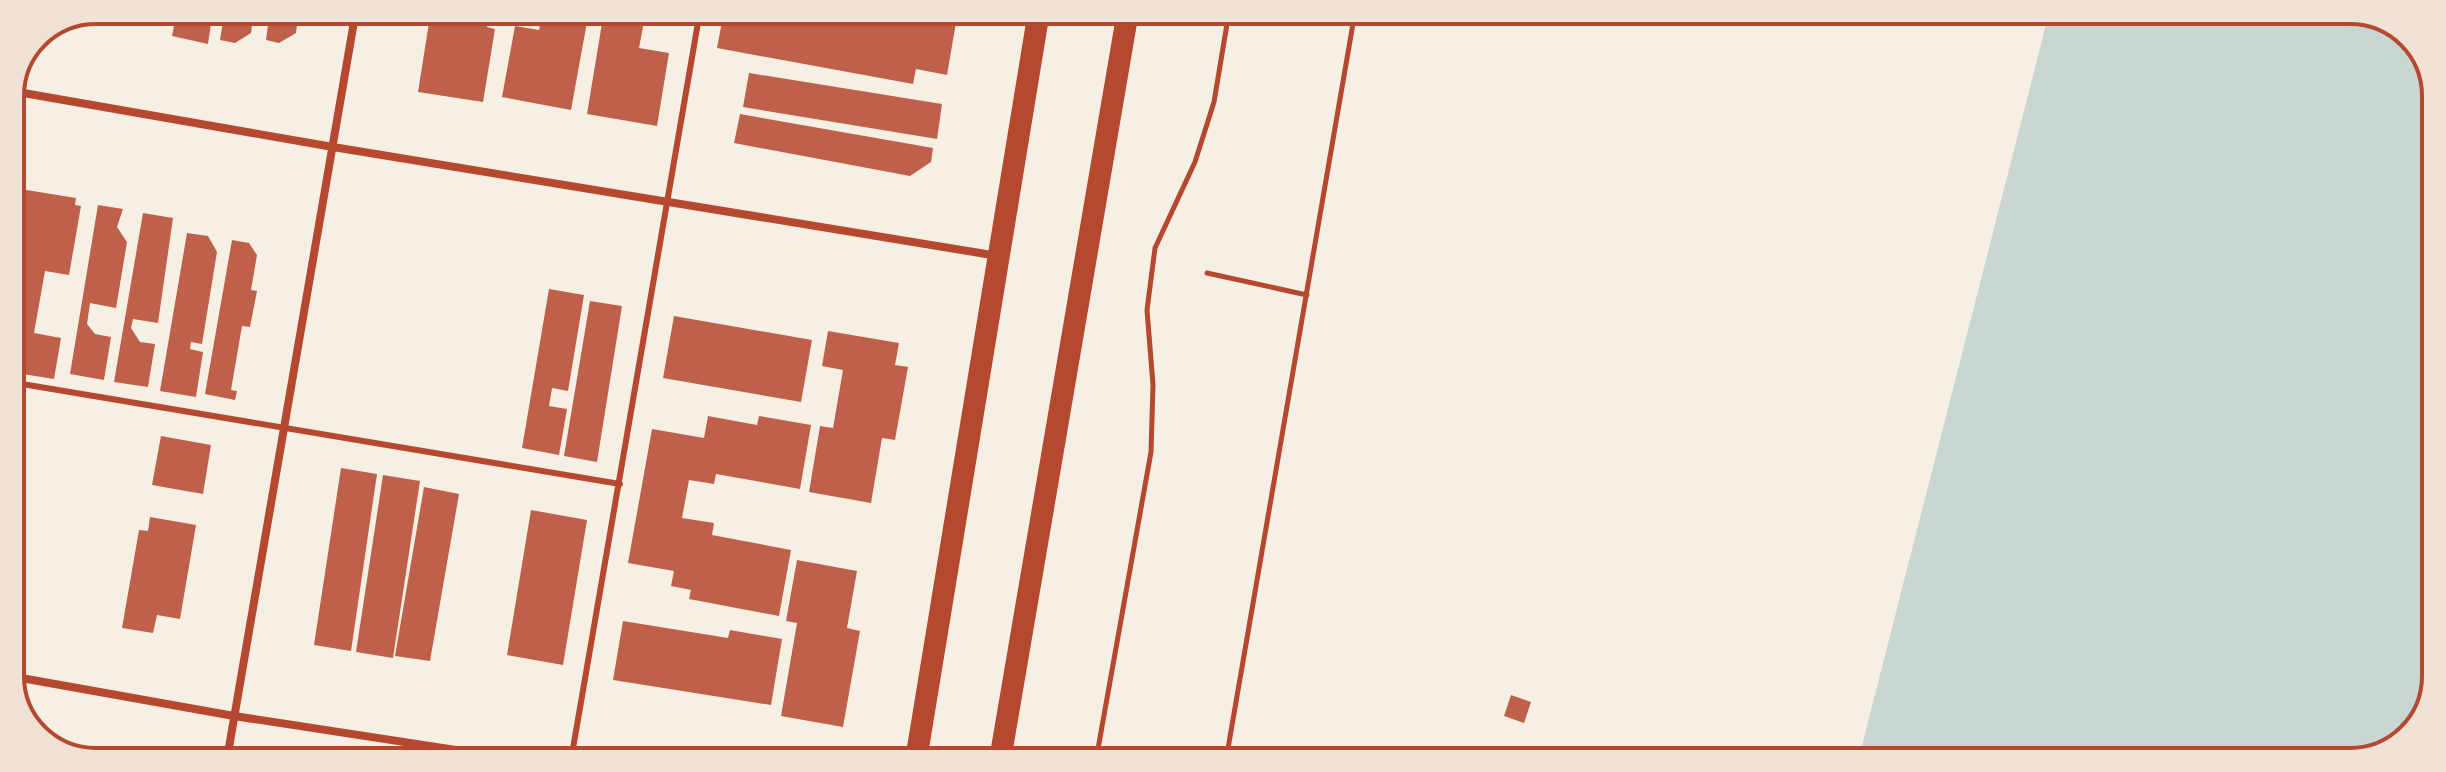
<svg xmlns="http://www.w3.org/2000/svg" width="2446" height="772" viewBox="0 0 2446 772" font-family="'Zilla Slab',serif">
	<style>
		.water { fill: #c9d6d2 }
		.building { fill: #bf614a }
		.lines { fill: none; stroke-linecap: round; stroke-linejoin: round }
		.path { stroke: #b5482f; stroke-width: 5 }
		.service { stroke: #b5482f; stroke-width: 6 }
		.minor { stroke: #b5482f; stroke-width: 8 }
		.trunk { stroke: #b5482f; stroke-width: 22 }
		.rim { fill: none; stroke: #b5482f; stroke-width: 4 }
	</style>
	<rect width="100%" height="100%" fill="#f6efe4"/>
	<path class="water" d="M2049 13H2372L2418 43 2436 90 2433 698 2403 744 2350 762 1858 761Z"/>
	<path class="building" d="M177 10H213L208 44 172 36Z
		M225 10H254L251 33 235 43 220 40Z
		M270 10H299L296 33 279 43 266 40Z
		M431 10 476 11 475 14 489 16 487 27 495 29 483 102 418 92Z
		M543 11H589L571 110 502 97 515 26 539 30Z
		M604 11H646L639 48 669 53 657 126 587 114Z
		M724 11H958L947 75 916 69 913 84 717 48Z
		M749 73 942 104 937 139 743 107Z
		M740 114 933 148 931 162 910 176 734 143Z
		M14 188 76 198 75 205 81 206 69 275 45 271 34 333 61 338 54 379 10 372V215Z
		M98 205 123 209 117 227 127 242 116 308 90 303 87 324 95 334 111 337 104 380 70 374Z
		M143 213 173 218 158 323 133 319 131 328 140 342 155 344 148 387 114 382Z
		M187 233 208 236 217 252 202 344 191 342 190 349 203 352 196 397 160 391Z
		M232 240 249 243 257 255 251 290 257 291 250 327 242 326 231 390 237 391 235 400 205 394Z
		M549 289 584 295 568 391 552 388 549 406 567 409 559 455 522 448Z
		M590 301 622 306 597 462 564 456Z
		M674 316 812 340 801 402 663 378Z
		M828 331 899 343 895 365 908 367 895 440 882 438 871 503 809 492 820 426 833 428 843 370 822 366Z
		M708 416 757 425 759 416 811 425 800 489 716 474 714 484 689 480 682 518 714 523 712 535 791 550 779 616 689 599 691 590 671 586 674 571 628 563 652 429 704 438Z
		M161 436 211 445 203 494 152 485Z
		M341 468 377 474 351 651 314 645Z
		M383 475 420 481 393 658 356 652Z
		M424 487 459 494 430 661 395 656Z
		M531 510 587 520 563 665 507 655Z
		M150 517 196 525 180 619 157 615 153 633 122 628 139 530 148 531Z
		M797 560 857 571 847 628 860 631 843 727 781 716 797 623 786 621Z
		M623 621 728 638 730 630 782 639 771 705 613 680Z
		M1511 695 1531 702 1524 723 1504 716Z"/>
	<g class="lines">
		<path class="path" d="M1207 273 1307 295
			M1096 760 1151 452 1153 385 1147 310 1155 248 1195 162 1214 102 1229 12
			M1226 760 1355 12"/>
		<path class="service" d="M10 382 620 484
			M571 760 700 11"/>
		<path class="minor" d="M12 91 333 147 998 256
			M10 676 234 716 521 760
			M227 759 356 10"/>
		<path class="trunk" d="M916 760 1039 11
			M1000 760 1128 11"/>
	</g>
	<path d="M0 0H2446V772H0ZM96 24H2350A72 72 0 0 1 2422 96V676A72 72 0 0 1 2350 748H96A72 72 0 0 1 24 676V96A72 72 0 0 1 96 24Z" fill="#f1e2d6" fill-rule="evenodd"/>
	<path class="rim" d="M96 24H2350A72 72 0 0 1 2422 96V676A72 72 0 0 1 2350 748H96A72 72 0 0 1 24 676V96A72 72 0 0 1 96 24Z"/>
</svg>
